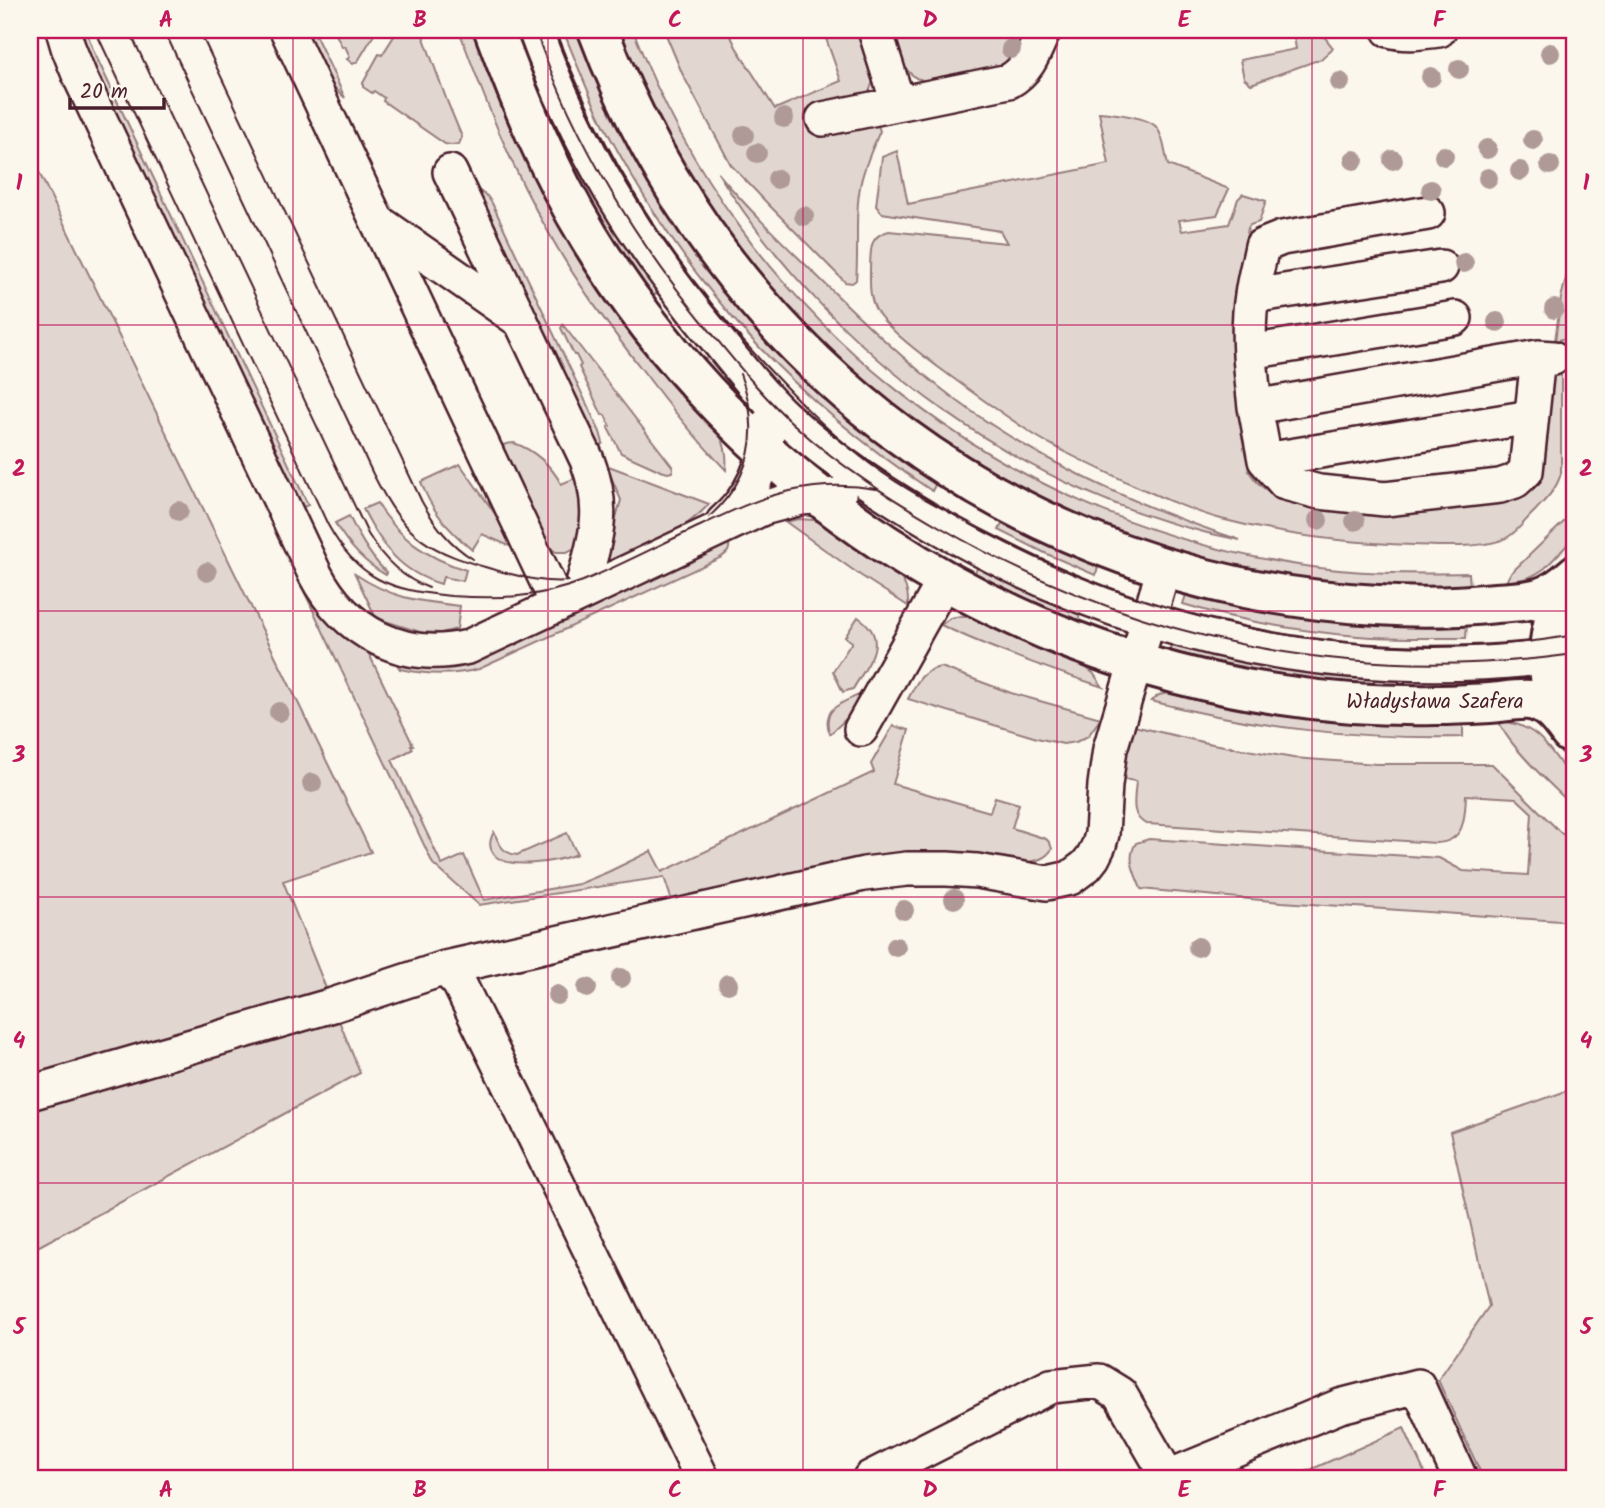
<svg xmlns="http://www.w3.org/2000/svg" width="1605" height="1508" viewBox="0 0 1605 1508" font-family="Kalam,sans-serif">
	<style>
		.green { fill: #e2d7d0; stroke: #967b7e; stroke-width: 2 }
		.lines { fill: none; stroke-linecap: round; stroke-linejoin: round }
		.minor-casing { stroke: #4a1f2b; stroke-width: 38 }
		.major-casing { stroke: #4a1f2b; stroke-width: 44 }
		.minor { stroke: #fbf7ec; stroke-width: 33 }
		.major { stroke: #fbf7ec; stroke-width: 38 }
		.tram { stroke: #4a1f2b; stroke-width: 2 }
		.tree { fill: #af9a98 }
		.grid { fill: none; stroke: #c2185b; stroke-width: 2; stroke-opacity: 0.55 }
		.labels { text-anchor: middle; stroke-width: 5; stroke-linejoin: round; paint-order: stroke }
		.street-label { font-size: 21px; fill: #4a1f2b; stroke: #fbf7ec }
		.neatline { fill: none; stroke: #c2185b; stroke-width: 2.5 }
		.grid-label { font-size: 23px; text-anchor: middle; font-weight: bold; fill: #c2185b }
	</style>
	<rect width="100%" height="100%" fill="#fbf7ec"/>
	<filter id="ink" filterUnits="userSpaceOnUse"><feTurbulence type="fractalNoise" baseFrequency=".0143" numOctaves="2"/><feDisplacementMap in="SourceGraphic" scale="14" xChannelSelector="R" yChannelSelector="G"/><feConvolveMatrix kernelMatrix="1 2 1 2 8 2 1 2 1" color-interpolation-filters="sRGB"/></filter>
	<g filter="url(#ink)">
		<path class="green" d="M78 30H86L94 52 308 505 301 508 89 62Z
			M302 30H313L345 98C324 80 314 54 302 30Z
			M334 30H374L373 32 375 33 358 61 353 64 347 59 350 57 345 46 342 47Z
			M394 30H421L447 101 462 137 459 144 451 145 445 144 383 101 384 98 374 91 372 93 363 87V83L379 54 382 55 396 33 393 31Z
			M459 30H477L710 421C723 438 728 449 726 470 695 438 667 403 640 367 608 325 576 282 550 235 512 170 485 100 459 30Z
			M512 30H527L664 288 650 298 618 252 571 170Z
			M563 30H580L809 380 873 435 937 481 932 491C795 400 693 291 615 146 594 109 579 69 563 30Z
			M616 30H633C742 316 996 518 1298 565 1355 574 1412 574 1469 573L1470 588 1440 590 1313 583 1174 555 1039 501 923 432 828 352 741 255 668 144Z
			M664 30H728L736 47 775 109 841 81 823 30H865L874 79 869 92 858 99 876 120 880 131C873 147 865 164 861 182 854 214 859 248 856 280L852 283 845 282 767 203 731 165 682 73Z
			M886 30H1033L1007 73 933 83 916 78 902 66Z
			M1293 30H1319L1333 48 1321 59 1251 84 1244 78 1240 60 1296 49Z
			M1099 112C1112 113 1150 117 1157 128 1164 137 1165 154 1168 165L1229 189 1217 215 1179 220 1182 231 1229 224 1238 199 1243 194 1266 201 1259 222 1250 225 1248 228 1240 270 1234 349V376L1249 471C1257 484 1264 490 1278 495L1523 494 1551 371H1561V473C1557 489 1546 499 1535 511 1526 519 1519 530 1508 537 1489 549 1438 546 1414 545 1349 543 1285 536 1221 519 1189 510 1158 496 1127 482 1096 467 1063 453 1033 434 1001 413 969 390 938 367 920 353 887 329 876 310 869 297 870 283 870 269 871 251 868 236 889 231L1007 243 1000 231 882 213 876 206 882 157 897 151 908 204 1109 164Z
			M91 133 368 652 413 745H411L413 749 392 760 442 865 464 855 484 900 579 884 608 872 651 851 662 872 874 772 871 764 893 726 909 730 893 784 990 812 995 797 1019 804 1012 828 1046 839 1050 843 1052 849C1045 860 1035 861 1023 863L672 901 664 877 479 905 433 864 88 134Z
			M30 154 371 852 283 881 360 1073 30 1251Z
			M718 173C747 208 780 240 813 272 859 317 904 361 956 400 1041 463 1139 507 1240 540 1029 500 831 354 718 173Z
			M475 188 487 196 492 203 600 432 603 443 598 448Z
			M1575 243V274L1566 338 1555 341 1561 298Z
			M563 325 672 466 673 468 672 472 668 473 661 471 621 453 608 428 610 426 605 415H602L579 367 581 365 576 355H574L561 328Z
			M514 443C534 450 552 466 561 484L578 477 584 500 578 544 575 548 567 552H556L549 547 499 447 506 444Z
			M460 464 503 525 514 548 482 534 472 550C448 529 432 512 421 482Z
			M606 465 709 504C684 533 642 548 607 563L605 562 604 560 621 500Z
			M377 503C400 539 425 557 466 570L463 581 443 577 441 584C400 572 382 546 363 509Z
			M1575 511V537L1545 568 1536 574 1528 578 1506 582 1510 574Z
			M349 516C359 537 370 557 387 573L386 575C364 563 348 545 335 523Z
			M798 519 814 520 823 523 895 571C905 582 909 591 908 606L860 575 786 522Z
			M1004 520 1052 544 1100 564 1095 575 1047 554 999 530Z
			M729 543C730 552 727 553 720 558L479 669C452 676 427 675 400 669L394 660H477L501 650Z
			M982 559 1084 605 1076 625 972 578Z
			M355 574C393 599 417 601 460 606L457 629 441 633 420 632 385 621 375 616Z
			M1187 592 1200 595 1467 622 1466 638C1430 638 1394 639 1358 636 1299 631 1239 621 1183 604Z
			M961 616 979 619 1034 644 1077 661 1093 673 1103 687C1048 669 993 650 941 625L950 618Z
			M858 617C891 639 868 663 853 689L843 692 833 671 852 642 845 637Z
			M1174 636 1465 671V687L1351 686 1287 678 1168 655Z
			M941 667 1011 693 1101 718 1088 736 1076 742 1063 744 1037 738 908 699C917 682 921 671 941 667Z
			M1173 692 1463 720V737C1355 739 1256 728 1151 701L1159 695Z
			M861 694 847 718 830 734C820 708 842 703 861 694Z
			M1499 721C1536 724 1547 745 1567 773L1571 771 1575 776V808C1557 791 1505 743 1499 721Z
			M1134 726 1207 743 1293 758 1377 764H1492L1561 833 1575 842V922L1282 902 1141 889C1135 873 1126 859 1136 843L1149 839 1439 858 1463 871 1528 875 1532 813 1516 798 1466 795C1465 818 1465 842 1436 843L1147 824C1129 818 1135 796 1136 781L1122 779 1127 752Z
			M494 832C499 844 502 853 517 855L567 833 577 854C559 861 505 872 493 853 488 846 490 839 494 832Z
			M1575 1088V1478H1483L1438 1380 1489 1306 1450 1132Z
			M1404 1428 1427 1478H1292Z"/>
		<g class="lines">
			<g class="minor-casing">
				<path id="minor" d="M63 30 68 47 80 77 315 574C345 632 403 663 468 647L763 508 801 498 839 495
					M287 30 558 605
					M535 30C577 146 636 242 714 336 736 363 758 392 784 416 831 460 884 494 940 527 1137 642 1349 685 1575 654
					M875 30 898 103
					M1389 30C1406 35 1422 32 1439 30
					M823 119 1009 81C1029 70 1035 50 1044 30
					M450 172 587 460C608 514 594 542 580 594
					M1428 213 1282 238 1262 246C1259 262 1254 279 1252 295 1246 332 1251 370 1255 407L1538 357 1553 358
					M380 223 519 320
					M1252 296 1441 267
					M1250 352 1455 318
					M1255 407 1265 460 1285 483 1319 492 1385 499 1500 486 1515 481 1526 471 1538 357
					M1265 460 1531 417
					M723 522C751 498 768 462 767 425
					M861 729 944 581
					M445 968 459 983 702 1478
					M30 1093 333 1005 445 968 864 874 907 869H947L977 871 1047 883 1070 878 1086 866 1093 857 1099 845 1102 834 1105 785 1110 749 1164 568
					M870 1478 1051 1386 1099 1381 1120 1394 1168 1477 1340 1406 1418 1386 1460 1478"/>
			</g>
			<g class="major-casing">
				<path id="major" d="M494 30C520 101 549 171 589 237 739 484 996 654 1282 695 1333 703 1385 706 1436 705 1454 705 1472 704 1490 703 1503 702 1517 699 1530 700 1549 703 1560 719 1570 733
					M598 30C722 363 1022 586 1378 605 1417 608 1457 607 1496 603 1510 602 1525 602 1539 598 1553 594 1564 585 1575 575
					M1567 727C1540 681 1544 620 1575 576"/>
			</g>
			<use href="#minor" class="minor"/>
			<use href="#major" class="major"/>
			<path class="tram" d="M95 30 328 525C340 547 356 567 378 579 401 591 426 593 451 596 498 599 540 598 583 581 623 564 661 544 700 526 729 512 758 498 790 491 818 485 847 484 876 489
				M129 30 368 534C383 559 402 578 429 588
				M164 30 373 474C407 541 428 551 499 571 522 577 544 583 568 581
				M199 30 422 502C435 525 449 544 473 559
				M535 30C577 146 636 242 714 336 741 369 767 401 799 429 841 467 890 498 940 527 1137 642 1349 685 1575 654
				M555 30C605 159 668 260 762 362 793 395 824 428 860 456 897 486 940 507 981 529 1022 550 1062 570 1105 586 1252 642 1419 662 1575 635
				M709 517C753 477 761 428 740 374"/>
		</g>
		<g class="tree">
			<circle cx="1011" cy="49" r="10"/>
			<circle cx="1550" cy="53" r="10"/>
			<circle cx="1459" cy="69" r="10"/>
			<circle cx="1431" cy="77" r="10"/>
			<circle cx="1340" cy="82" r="10"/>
			<circle cx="784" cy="118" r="10"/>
			<circle cx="744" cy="135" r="10"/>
			<circle cx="1533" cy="140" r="10"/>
			<circle cx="1487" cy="149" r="10"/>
			<circle cx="757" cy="153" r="10"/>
			<circle cx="1444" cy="156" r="10"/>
			<circle cx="1354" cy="160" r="10"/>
			<circle cx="1393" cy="160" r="10"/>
			<circle cx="1550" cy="165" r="10"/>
			<circle cx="1520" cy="171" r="10"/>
			<circle cx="1488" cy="178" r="10"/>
			<circle cx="777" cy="179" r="10"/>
			<circle cx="1431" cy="190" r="10"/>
			<circle cx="804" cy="216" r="10"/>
			<circle cx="1464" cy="263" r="10"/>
			<circle cx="1554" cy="309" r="10"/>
			<circle cx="1497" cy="322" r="10"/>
			<circle cx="179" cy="511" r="10"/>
			<circle cx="1318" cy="520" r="10"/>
			<circle cx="1355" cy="521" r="10"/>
			<circle cx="207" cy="572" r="10"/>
			<circle cx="279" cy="712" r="10"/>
			<circle cx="312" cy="783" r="10"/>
			<circle cx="954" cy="899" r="10"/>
			<circle cx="904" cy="910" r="10"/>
			<circle cx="896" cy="947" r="10"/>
			<circle cx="1198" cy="947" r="10"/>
			<circle cx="621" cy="978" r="10"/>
			<circle cx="728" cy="984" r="10"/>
			<circle cx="587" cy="988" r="10"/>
			<circle cx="557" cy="995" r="10"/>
		</g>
	</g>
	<path class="grid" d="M293 30V1478M548 30V1478M803 30V1478M1057 30V1478M1312 30V1478M30 325H1575M30 611H1575M30 897H1575M30 1183H1575"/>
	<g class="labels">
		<g class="street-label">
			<text x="1435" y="708">Władysława Szafera</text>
		</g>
	</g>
	<rect width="1605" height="1508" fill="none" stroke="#fbf7ec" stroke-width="77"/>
	<path d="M70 98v10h94v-10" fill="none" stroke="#4a1f2b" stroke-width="3.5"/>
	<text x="80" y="98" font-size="21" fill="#4a1f2b" stroke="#fbf7ec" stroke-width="5" paint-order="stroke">20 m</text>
	<rect x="38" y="38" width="1528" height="1432" class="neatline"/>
	<g class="grid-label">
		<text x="166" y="27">A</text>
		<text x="420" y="27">B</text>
		<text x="675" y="27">C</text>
		<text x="930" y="27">D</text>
		<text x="1184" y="27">E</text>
		<text x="1439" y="27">F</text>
		<text x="19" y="190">1</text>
		<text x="1586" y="190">1</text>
		<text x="19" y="476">2</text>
		<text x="1586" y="476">2</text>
		<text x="19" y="762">3</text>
		<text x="1586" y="762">3</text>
		<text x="19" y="1048">4</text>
		<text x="1586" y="1048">4</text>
		<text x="19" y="1334">5</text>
		<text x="1586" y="1334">5</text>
		<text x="166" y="1497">A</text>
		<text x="420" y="1497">B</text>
		<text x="675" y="1497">C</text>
		<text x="930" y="1497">D</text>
		<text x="1184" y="1497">E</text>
		<text x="1439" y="1497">F</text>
	</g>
</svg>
